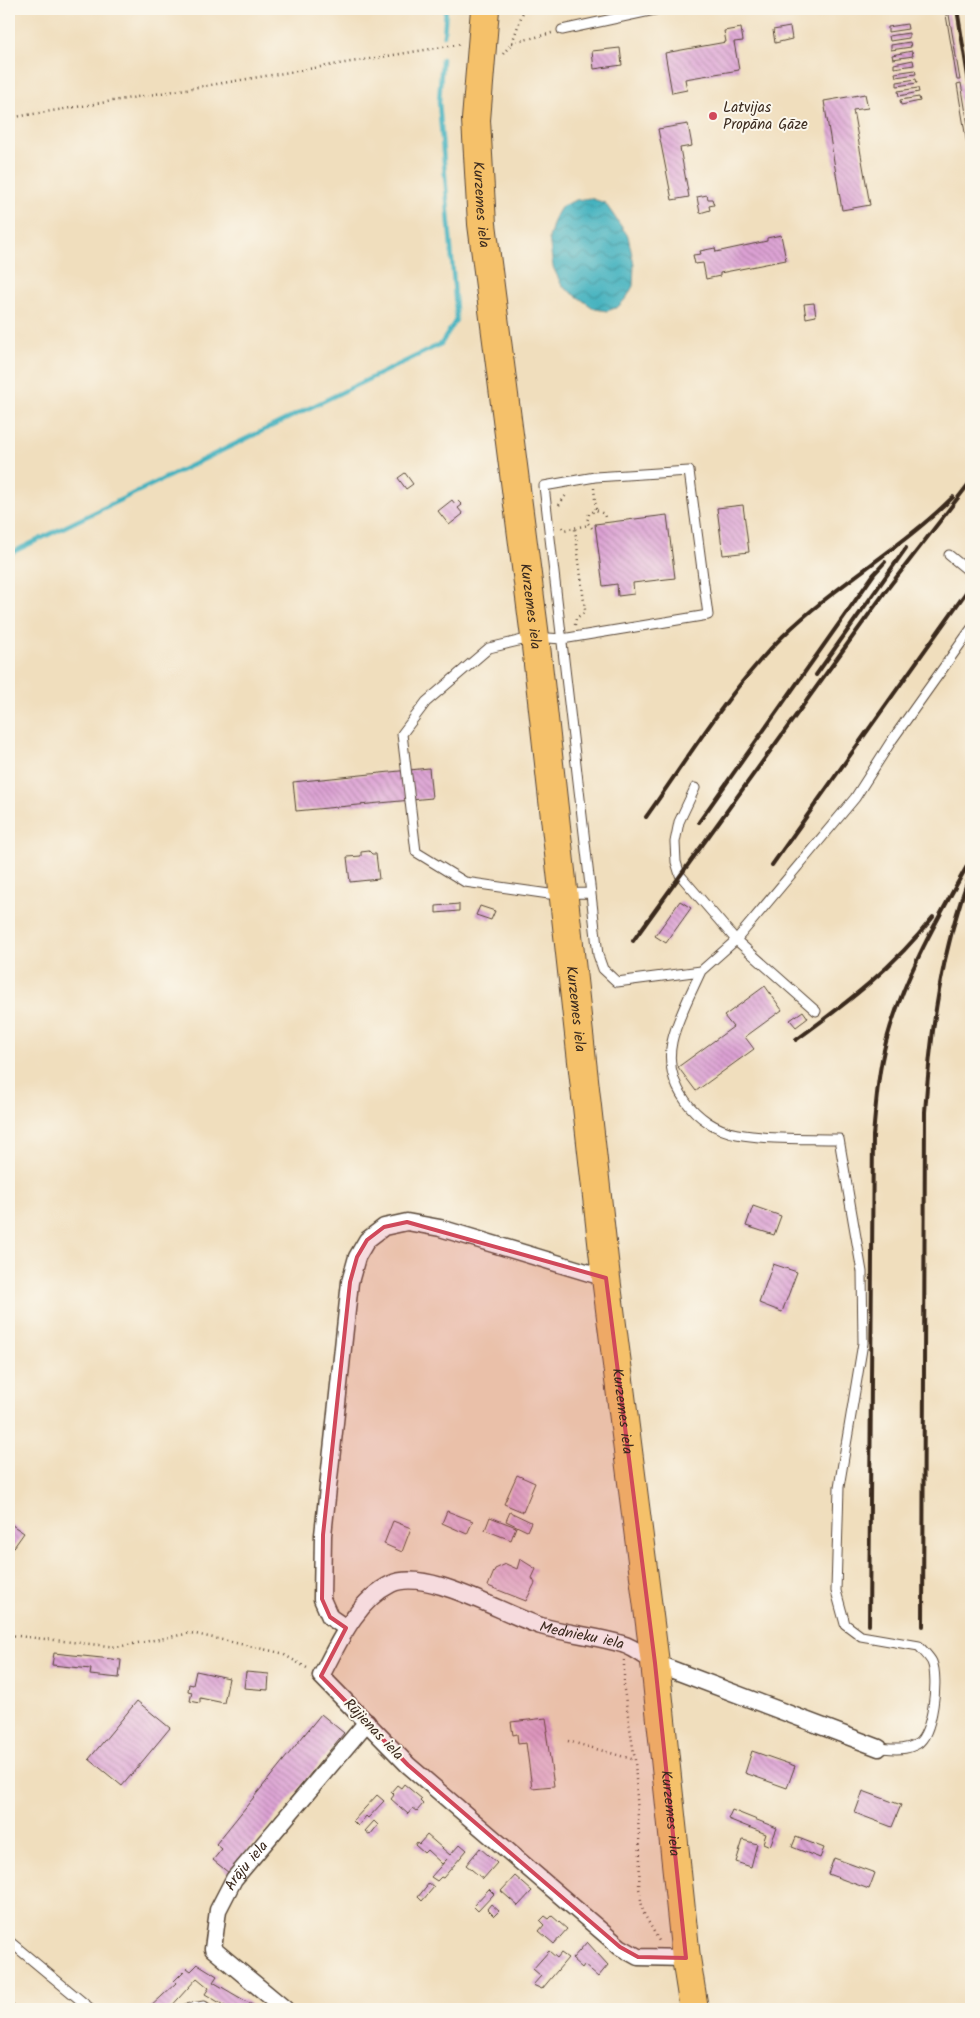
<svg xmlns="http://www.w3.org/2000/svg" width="980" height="2018" viewBox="0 0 980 2018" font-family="Kalam,sans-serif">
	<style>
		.water { fill: url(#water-waves); stroke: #406e6e }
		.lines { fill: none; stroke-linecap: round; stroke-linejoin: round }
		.stream { stroke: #44b2bf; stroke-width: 4.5 }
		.building { fill: url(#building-back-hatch) }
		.lane-casing { stroke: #564536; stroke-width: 11 }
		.street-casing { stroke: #564536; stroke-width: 19 }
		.highway-casing { stroke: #564536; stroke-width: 30 }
		.path { stroke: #564536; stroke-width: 2.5; stroke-dasharray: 1 4; stroke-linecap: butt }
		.lane { stroke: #fff; stroke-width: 9 }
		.street { stroke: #fff; stroke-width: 16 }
		.highway { stroke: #f5c16b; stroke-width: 28 }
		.rail { stroke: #3b2a1e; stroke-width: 4 }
		.marked { fill: #d1495b; fill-opacity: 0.2; stroke: #d1495b; stroke-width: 4; stroke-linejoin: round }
		.poi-dot { fill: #d1495b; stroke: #fbf7ec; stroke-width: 2 }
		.labels { text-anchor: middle; stroke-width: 4; stroke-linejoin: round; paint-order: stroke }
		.poi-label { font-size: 15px; fill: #3b2a1e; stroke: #fbf7ec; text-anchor: start }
		.street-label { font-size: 15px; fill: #3b2a1e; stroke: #fbf7ec }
	</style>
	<defs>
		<pattern id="water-waves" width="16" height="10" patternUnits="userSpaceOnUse" patternTransform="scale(1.25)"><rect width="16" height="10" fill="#44b2bf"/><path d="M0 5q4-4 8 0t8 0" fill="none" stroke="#3a919b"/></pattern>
		<pattern id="building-back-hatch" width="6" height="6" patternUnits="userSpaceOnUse" patternTransform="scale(1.25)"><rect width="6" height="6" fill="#dca1d4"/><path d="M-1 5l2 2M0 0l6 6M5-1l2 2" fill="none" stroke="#b483ab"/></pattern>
	</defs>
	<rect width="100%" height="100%" fill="#fbf7ec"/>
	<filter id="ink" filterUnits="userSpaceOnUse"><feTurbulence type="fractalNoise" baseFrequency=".02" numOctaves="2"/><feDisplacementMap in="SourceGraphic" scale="10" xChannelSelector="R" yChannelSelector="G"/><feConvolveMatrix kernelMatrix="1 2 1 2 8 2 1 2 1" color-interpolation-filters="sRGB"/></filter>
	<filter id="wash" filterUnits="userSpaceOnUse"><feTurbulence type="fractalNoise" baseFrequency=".0096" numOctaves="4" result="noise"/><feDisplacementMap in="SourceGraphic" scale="20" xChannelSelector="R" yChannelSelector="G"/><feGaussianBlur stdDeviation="1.12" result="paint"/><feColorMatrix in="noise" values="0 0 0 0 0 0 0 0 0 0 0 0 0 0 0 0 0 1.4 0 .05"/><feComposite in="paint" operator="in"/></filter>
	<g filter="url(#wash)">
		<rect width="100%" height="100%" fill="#f0debd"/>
		<path class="water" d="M590 198 605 203 628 236 634 265 633 286 627 297 618 307 607 311 595 309 562 286 553 267 549 238 555 217 562 206 576 200Z"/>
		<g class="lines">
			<path class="stream" d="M444 35 446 9
				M9 554 441 344 456 320V309L439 102 442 59"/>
		</g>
		<g id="blocks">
			<path class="building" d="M945 9H948L960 80H957Z
				M907 24 908 29 888 32V27Z
				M790 27 792 39 775 43 773 30Z
				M741 28 743 41 734 42 739 70 685 79 687 90 672 93 665 53 726 42 724 31Z
				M909 33V38L890 41 889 36Z
				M910 42 911 47 891 50V45Z
				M620 48 622 65 594 69 592 51Z
				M912 51 913 56 893 59 892 55Z
				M913 60 914 65 894 68V64Z
				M915 70 916 74 896 77 895 73Z
				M916 79 917 83 897 86V82Z
				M961 83 971 144 967 145 957 84Z
				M918 88 919 92 899 96 898 91Z
				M865 94 868 108 853 110 870 205 842 210 824 101Z
				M919 97 920 101 901 105 900 100Z
				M688 124 692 146 680 148 689 197 672 200 658 129Z
				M707 195 708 199H712L714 205 709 206 710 210 700 213 697 197Z
				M781 235 786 260 720 273V276L706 279 703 263 695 264 693 255 701 254 700 251 715 248 716 252 767 241V238Z
				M814 303 816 316 806 318 804 304Z
				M405 473 413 484 406 489 398 478Z
				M452 500 455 504 458 501 462 505 458 508 463 514 449 525 438 511Z
				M743 505 749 552 723 555 717 508Z
				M667 515 675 578 633 583 634 594 618 596 617 584 603 586 595 524Z
				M429 768 432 798 296 811 293 782Z
				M369 851 372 854H376L379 879 350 882 347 857 361 856V852Z
				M680 901 691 908 666 943 655 936Z
				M459 904V911L436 913V906Z
				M480 906 495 911 491 920 476 915Z
				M765 986 782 1010 745 1037 754 1049 696 1091 678 1067 733 1027 724 1016Z
				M803 1011 808 1018 796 1027 790 1020Z
				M753 1206 781 1216 774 1235 746 1226Z
				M773 1264 797 1272 782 1312 759 1303Z
				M517 1475 535 1483 523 1512 504 1504Z
				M447 1511 473 1521 467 1534 442 1523Z
				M510 1512 531 1522 527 1531 506 1521Z
				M490 1517 516 1527 511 1540 485 1530Z
				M393 1521 411 1528 402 1552 384 1544Z
				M9 1523 24 1533 12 1550 9 1547Z
				M520 1559 536 1569 532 1578 535 1583 526 1601 488 1586 495 1569 506 1564 517 1569Z
				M54 1653 121 1660 119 1678 90 1675 91 1669 52 1665Z
				M196 1671 229 1678 224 1703 200 1698V1703L190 1701 192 1692 188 1691 189 1684 193 1685Z
				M246 1672 269 1674 268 1690 244 1688Z
				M137 1701 170 1728 122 1786 89 1759Z
				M321 1714 344 1733 229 1873 213 1860 222 1849 216 1844Z
				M546 1718 548 1731H546L554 1786 532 1788 526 1743 518 1744 517 1734 513 1735 511 1722Z
				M752 1751 795 1766 787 1788 745 1773Z
				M404 1784 422 1799 420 1801 423 1804 417 1811 413 1808 408 1814 391 1799 394 1795 391 1792 397 1785 401 1788Z
				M863 1791 901 1805 892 1827 855 1813Z
				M377 1795 384 1801 368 1818 366 1816 358 1826 353 1821Z
				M732 1810 777 1828 770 1846 763 1843 766 1834 728 1819Z
				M374 1821 378 1825 370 1835 365 1831Z
				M427 1835 450 1855 460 1844 467 1850 443 1878 441 1877 437 1881 431 1877 447 1859 442 1864 427 1850 424 1853 415 1845 417 1842 419 1844Z
				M796 1837 824 1848 820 1858 792 1847Z
				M743 1840 757 1844 751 1867 736 1862Z
				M480 1848 497 1863 483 1879 466 1865Z
				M834 1858 875 1873 869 1889 828 1874Z
				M515 1876 532 1891 518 1906 501 1891Z
				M429 1883 434 1887 422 1901 418 1897Z
				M489 1889 494 1894 478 1911 473 1906Z
				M491 1904 499 1911 494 1916 487 1909Z
				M545 1916 549 1919 552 1916 567 1929 554 1944 539 1931 544 1925 540 1921Z
				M587 1942 608 1965 598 1977 584 1965 582 1968 572 1959Z
				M549 1951 557 1958 561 1953 568 1958 542 1989 533 1985 541 1976 533 1969Z
				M198 1964 217 1976 213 1982 254 2006 252 2009H230L205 1994 209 1988 197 1978 169 2009H148L176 1983 174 1981 187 1968 191 1971Z"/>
		</g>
	</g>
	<g filter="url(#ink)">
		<use href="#blocks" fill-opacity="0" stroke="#564536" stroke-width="1"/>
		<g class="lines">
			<g class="lane-casing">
				<path id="lane" d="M562 30 659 9
					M949 555 971 573
					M695 788 679 822 675 842 676 862 680 875 736 940 816 1011
					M591 893 549 894 465 882 416 852 402 734 426 702 489 648 535 637 562 639 708 615 689 471 595 477 544 486 598 955 603 969 617 982 701 971 736 940 855 798 892 740 971 629
					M701 971C692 991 676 1021 672 1042 663 1084 695 1126 737 1134 770 1140 806 1138 839 1139L862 1272 863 1343 839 1487 836 1591 845 1624 861 1636 919 1646C923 1651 929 1656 932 1662 939 1678 933 1735 917 1744 904 1751 893 1749 879 1748
					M9 1941 91 2009
					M9 2009H10
					M186 2009 204 2006 208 2009"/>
			</g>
			<g class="street-casing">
				<g id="street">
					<path d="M346 1628 330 1617 322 1599 323 1535 350 1282 357 1257 367 1240 384 1227 407 1222 440 1228 606 1278"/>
					<path id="s1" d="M686 1958 638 1957 620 1947 408 1765 321 1676C338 1644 356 1601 391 1584 426 1567 505 1615 541 1626 568 1634 596 1636 622 1644 634 1647 645 1657 655 1663L879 1748"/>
					<path id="s2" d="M285 2009 213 1949 218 1910 234 1879 367 1722"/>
				</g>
			</g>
			<g class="highway-casing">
				<g id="highway">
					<path id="s3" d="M485 9 476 120 482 224 535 637 606 1278 655 1663 686 1958 694 2009"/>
				</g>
			</g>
			<path class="path" d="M512 43 552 33
				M503 54 512 43 524 9
				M9 118 461 44
				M594 488 596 510
				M559 505 566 495
				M562 527 564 530 589 525
				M592 528 587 522 589 514 596 510 604 514 605 517
				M575 625 576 618 584 613 585 610 575 529
				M9 1635 117 1647 191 1633 281 1653 307 1668
				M624 1660V1690L635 1760 640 1856 639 1888 643 1912 659 1941
				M568 1741 635 1760"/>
			<use href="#lane" class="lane"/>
			<use href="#street" class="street"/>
			<use href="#highway" class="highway"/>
			<path class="rail" d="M957 9 971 95
				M816 675 906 548
				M646 817C688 758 732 686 783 636 835 585 901 549 953 497
				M699 822 874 574 885 562
				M772 865 967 591
				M633 941 885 592 971 481
				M796 1040C847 1003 894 967 933 917
				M869 1625 873 1136C876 1104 878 1072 886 1042 904 976 938 918 971 859
				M923 1626 925 1112C931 1030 941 950 971 872"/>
		</g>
	</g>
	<path class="marked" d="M407 1222 606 1278 655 1663 686 1958 638 1957 620 1947 408 1765 321 1676 346 1628 330 1617 322 1599 323 1535 350 1282 357 1257 367 1240 384 1227Z"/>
	<circle class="poi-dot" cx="713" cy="116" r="5"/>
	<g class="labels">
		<g class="poi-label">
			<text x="723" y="112">Latvijas<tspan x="723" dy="17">Propāna Gāze</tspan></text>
		</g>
		<g class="street-label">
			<text dy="5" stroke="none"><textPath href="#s3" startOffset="196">Kurzemes iela</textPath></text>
			<text dy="5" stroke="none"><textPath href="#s3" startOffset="601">Kurzemes iela</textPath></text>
			<text dy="5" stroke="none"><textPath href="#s3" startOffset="1006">Kurzemes iela</textPath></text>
			<text dy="5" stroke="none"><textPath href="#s3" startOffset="1411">Kurzemes iela</textPath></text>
			<text dy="5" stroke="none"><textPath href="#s1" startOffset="791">Mednieku iela</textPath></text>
			<text transform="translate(374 1729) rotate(46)" y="5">Rūjienas iela</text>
			<text dy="5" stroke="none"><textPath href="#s3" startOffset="1816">Kurzemes iela</textPath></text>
			<text dy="5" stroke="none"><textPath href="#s2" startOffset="186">Arāju iela</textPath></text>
		</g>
	</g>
	<rect width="980" height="2018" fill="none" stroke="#fbf7ec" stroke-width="30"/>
</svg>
